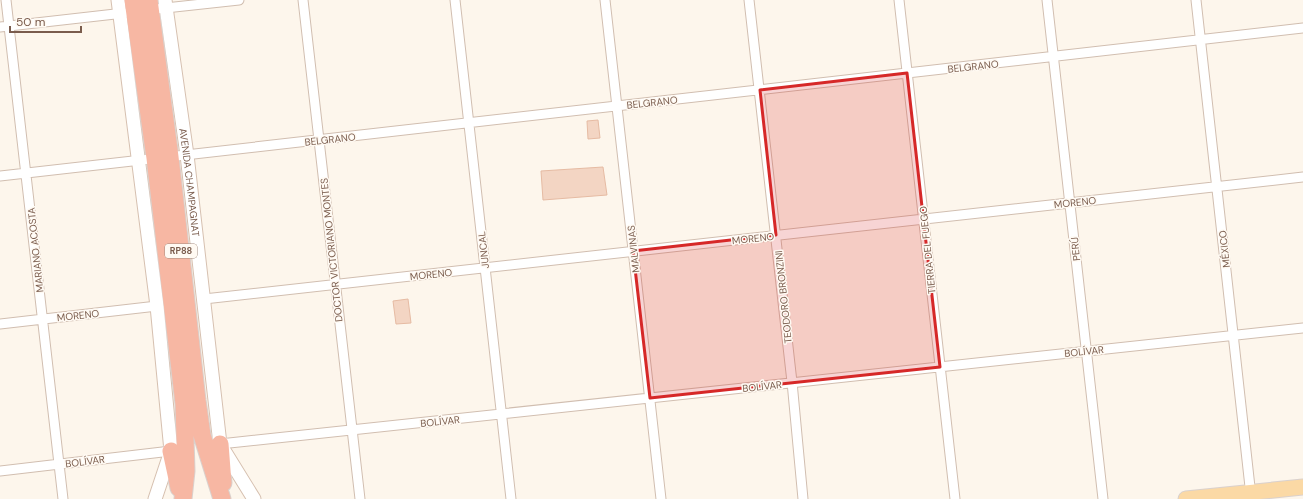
<svg xmlns="http://www.w3.org/2000/svg" width="1303" height="499" viewBox="0 0 1303 499" font-family="'DM Sans',sans-serif">
	<style>
		.building { fill: #f3d5c3; stroke: #e6bba3 }
		.lines { fill: none; stroke-linecap: round; stroke-linejoin: round }
		.street-casing { stroke: #d1beb0; stroke-width: 11 }
		.secondary-casing { stroke: #d6c0b0; stroke-width: 15 }
		.primary-casing { stroke: #dad1cd; stroke-width: 17 }
		.highway-casing { stroke: #dad1cd; stroke-width: 19 }
		.street { stroke: #fff; stroke-width: 9 }
		.secondary { stroke: #fff; stroke-width: 13 }
		.primary { stroke: #fbd9a5; stroke-width: 15 }
		.highway { stroke: #f7b7a3; stroke-width: 17 }
		.marked { fill: #d62828; fill-opacity: 0.2; stroke: #d62828; stroke-width: 3; stroke-linejoin: round }
		.labels { text-anchor: middle; stroke-width: 3; stroke-linejoin: round; paint-order: stroke }
		.shield { fill: #fffaf3; stroke: #a28b7f; stroke-width: 1 }
		.shield-label { font-size: 9px; font-weight: bold; fill: #7a5c4d }
		.street-label { font-size: 10px; fill: #7a5c4d; stroke: #fffaf3 }
	</style>
	<rect width="100%" height="100%" fill="#fdf6ec"/>
	<path class="building" d="M598 120 600 138 588 139 587 121Z
		M603 167 607 195 543 200 541 171Z
		M408 299 411 323 396 324 393 301Z"/>
	<g class="lines">
		<g class="street-casing">
			<path id="street" d="M6 0 63 499
				M303 0 360 499
				M455 0 511 499
				M605 0 661 499
				M749 0 792 382 803 499
				M899 0 955 499
				M1047 0 1103 499
				M1196 0 1251 496
				M147 10 239 0
				M0 27 124 13
				M0 176 1303 28
				M204 299 1303 177
				M0 324 157 306
				M220 444 1303 328
				M0 471 171 451"/>
		</g>
		<g class="secondary-casing">
			<g id="secondary">
				<path d="M118 0 157 306 171 451 155 499"/>
				<path id="s1" d="M165 0 187 155 220 444 254 499"/>
			</g>
		</g>
		<g class="primary-casing">
			<path id="primary" d="M1186 499 1303 487"/>
		</g>
		<g class="highway-casing">
			<path id="highway" d="M133 0 155 158 184 404 186 471 183 499
				M149 0 170 157 197 400 202 435 222 499
				M220 444 223 483
				M171 451 179 488"/>
		</g>
		<use href="#street" class="street"/>
		<use href="#secondary" class="secondary"/>
		<use href="#primary" class="primary"/>
		<use href="#highway" class="highway"/>
	</g>
	<path class="marked" d="M907 73 940 367 650 398 633 251 776 235 760 90Z"/>
	<g class="labels">
		<rect class="shield" x="165" y="244" width="32" height="14" rx="3"/>
		<g class="shield-label">
			<text x="181" y="254">RP88</text>
		</g>
		<g class="street-label">
			<text transform="translate(973 66) rotate(-6)" y="4">BELGRANO</text>
			<text transform="translate(652 102) rotate(-6)" y="4">BELGRANO</text>
			<text transform="translate(330 139) rotate(-6)" y="4">BELGRANO</text>
			<text dy="4" stroke="none"><textPath href="#s1" startOffset="184">AVENIDA CHAMPAGNAT</textPath></text>
			<text transform="translate(1075 202) rotate(-6)" y="4">MORENO</text>
			<text transform="translate(753 238) rotate(-6)" y="4">MORENO</text>
			<text transform="translate(633 249) rotate(-96)" y="4">MALVINAS</text>
			<text transform="translate(1075 249) rotate(-96)" y="4">PERÚ</text>
			<text transform="translate(1224 249) rotate(-96)" y="4">MÉXICO</text>
			<text transform="translate(35 250) rotate(-96)" y="4">MARIANO ACOSTA</text>
			<text transform="translate(331 250) rotate(-96)" y="4">DOCTOR VICTORIANO MONTES</text>
			<text transform="translate(483 250) rotate(-96)" y="4">JUNCAL</text>
			<text transform="translate(927 250) rotate(-96)" y="4">TIERRA DEL FUEGO</text>
			<text transform="translate(431 274) rotate(-6)" y="4">MORENO</text>
			<text transform="translate(783 297) rotate(-96)" y="4">TEODORO BRONZINI</text>
			<text transform="translate(78 315) rotate(-6)" y="4">MORENO</text>
			<text transform="translate(1084 351) rotate(-6)" y="4">BOLÍVAR</text>
			<text transform="translate(762 386) rotate(-6)" y="4">BOLÍVAR</text>
			<text transform="translate(440 421) rotate(-6)" y="4">BOLÍVAR</text>
			<text transform="translate(85 461) rotate(-7)" y="4">BOLÍVAR</text>
		</g>
	</g>
	<path d="M10 26v6h71v-6" fill="none" stroke="#7a5c4d" stroke-width="2"/>
	<text x="16" y="26" font-size="12" fill="#7a5c4d" stroke="#fffaf3" stroke-width="3" paint-order="stroke">50 m</text>
</svg>
